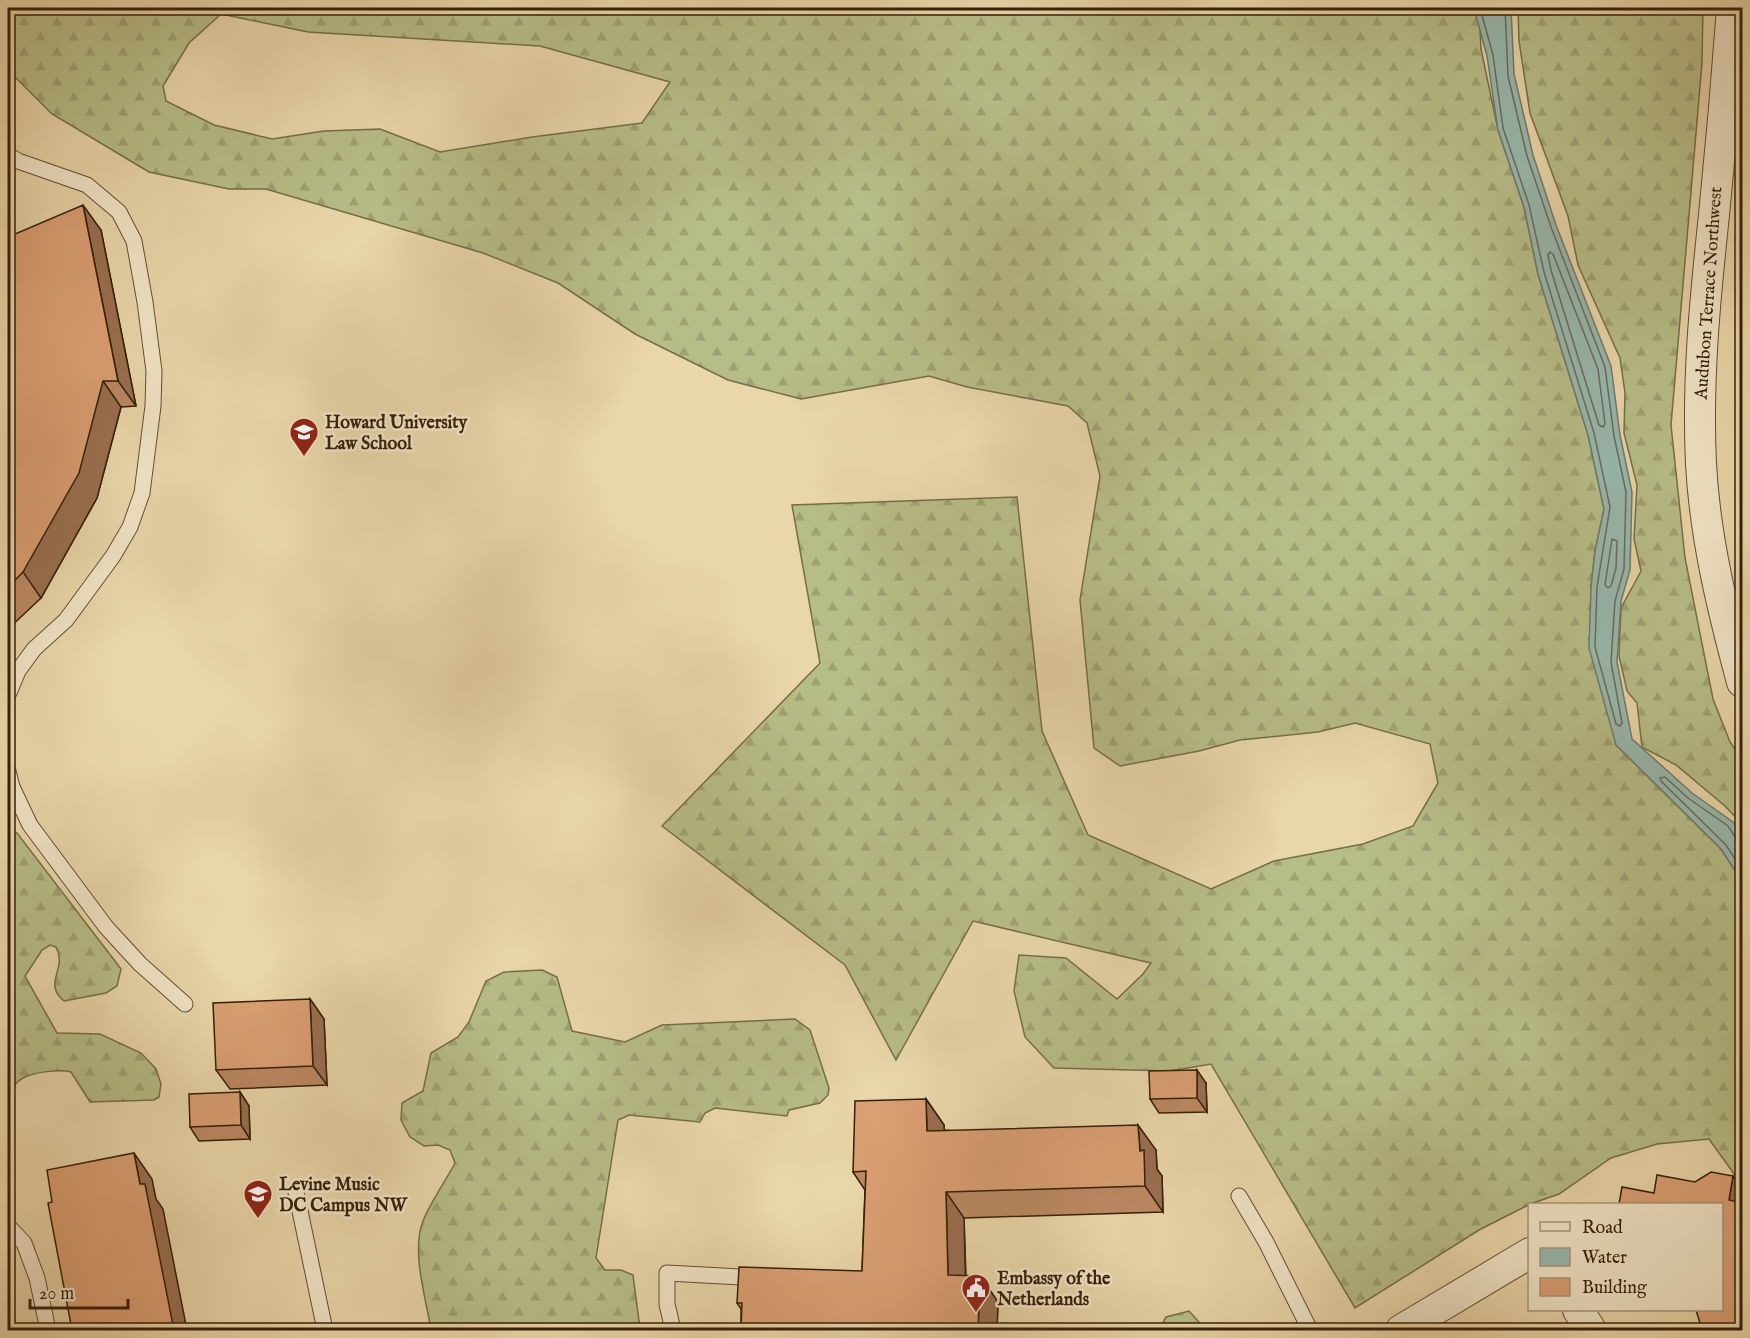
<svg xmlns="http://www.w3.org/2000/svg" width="1750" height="1338" viewBox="0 0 1750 1338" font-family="'IM FELL English',serif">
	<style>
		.forest { fill: url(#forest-firs); stroke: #766e48; stroke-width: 1.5; fill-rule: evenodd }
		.water { fill: #98b8ae; stroke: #717b6c; stroke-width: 1.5 }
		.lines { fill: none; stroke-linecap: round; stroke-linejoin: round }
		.shore { stroke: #676c5c; stroke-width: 1.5 }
		.lane-casing { stroke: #634d31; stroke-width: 17 }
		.street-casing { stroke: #634d31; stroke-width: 32 }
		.lane { stroke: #f1e4c7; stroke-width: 15 }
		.street { stroke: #f1e4c7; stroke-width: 30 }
		.wall { fill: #bb8963; stroke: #361f09; stroke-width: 1.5 }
		.shaded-wall { fill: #996f50; stroke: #361f09; stroke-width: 1.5 }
		.building { fill: #da9f73; stroke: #361f09; stroke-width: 1.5 }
		.labels { text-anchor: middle; stroke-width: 5; stroke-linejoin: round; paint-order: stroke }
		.street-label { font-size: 18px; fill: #361f09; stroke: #f1e4c7 }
		.poi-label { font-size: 18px; font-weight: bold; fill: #361f09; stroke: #f1e4c7; text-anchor: start }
	</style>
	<defs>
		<pattern id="forest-firs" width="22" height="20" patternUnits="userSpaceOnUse" patternTransform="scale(1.5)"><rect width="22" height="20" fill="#b7bd87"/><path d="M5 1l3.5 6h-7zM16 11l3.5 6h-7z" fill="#9ea273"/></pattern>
	</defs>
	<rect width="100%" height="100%" fill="#e9d6a9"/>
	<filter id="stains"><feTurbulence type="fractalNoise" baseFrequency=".00333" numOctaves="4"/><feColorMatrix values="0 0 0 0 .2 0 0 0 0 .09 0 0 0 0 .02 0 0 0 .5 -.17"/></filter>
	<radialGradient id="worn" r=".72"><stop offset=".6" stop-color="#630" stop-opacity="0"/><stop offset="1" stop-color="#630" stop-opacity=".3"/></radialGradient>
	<path class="forest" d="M8 8H1477L1479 11 1481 49 1498 130 1524 207 1538 274 1588 435 1604 509 1595 551 1591 587 1616 745 1721 849 1742 881V1185L1709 1139 1657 1144 1611 1158 1559 1194 1530 1204 1479 1230 1355 1308 1211 1064 1170 1071 1054 1068 1025 1037 1014 991 1019 955 1066 958 1117 999 1143 974 1151 963 973 921 896 1060 845 965 662 826 820 663 792 505 1017 497 1042 731 1088 835 1211 889 1274 861 1363 844 1413 826 1438 783 1430 744 1355 723 1318 732 1240 740 1199 751 1120 766 1094 748 1080 600 1100 476 1087 423 1068 406 967 387 929 376 801 399 728 380 635 334 558 283 483 253 266 189H229L149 172 52 114 8 70ZM221 14 308 32 540 46 670 82 642 123 532 137 440 152 380 129 324 131 272 139 214 125 166 101 163 86 189 43Z
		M1518 8H1703L1702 63 1671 425 1685 558 1713 699 1730 742 1742 760V824L1725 806 1676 765 1642 747 1637 703 1627 691 1619 656 1621 608 1641 571 1634 539 1637 485 1624 433 1625 393 1620 358 1578 265 1568 216 1530 113 1519 41Z
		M8 829 17 833 121 969 117 986 106 993 64 1001C42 983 68 969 56 947L50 945 42 950 25 976 57 1033 100 1034 141 1053 156 1069 161 1084 159 1097 154 1100 90 1102 71 1072C60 1069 34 1072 23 1078 15 1082 11 1090 8 1097Z
		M542 970 557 977 572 1031 625 1042 662 1025 795 1019 810 1030 829 1088 828 1095 820 1103 789 1110 787 1116 715 1108 705 1113 700 1122 629 1115 618 1120 596 1258 605 1270H621L633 1275 639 1321 642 1330H431C426 1298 411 1252 423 1221 431 1201 445 1182 455 1163L450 1150 438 1145 424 1146 410 1137 401 1120 402 1103 423 1091 431 1053 458 1037 469 1022 486 981 504 972Z
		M1189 1311 1206 1330H1159L1166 1317Z"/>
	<path class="water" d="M1474 8H1511L1514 74 1533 155 1556 225 1611 366 1620 435 1632 492 1630 570 1621 601 1617 662 1632 739 1692 793 1733 822 1742 838V881L1721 849 1616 745 1589 648 1591 587 1595 551 1604 509 1588 435 1538 274 1524 207 1498 130 1487 56Z"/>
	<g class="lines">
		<path class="shore" d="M1480 8 1493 55 1503 128 1529 205 1544 272 1594 433 1610 507 1597 587 1595 647 1616 724 1620 726 1622 723 1611 662 1615 601 1624 569 1626 492 1614 436 1605 367 1551 227 1527 156 1508 76 1505 8
			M1550 252 1553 254 1598 369 1605 424 1603 427 1599 425 1551 270 1548 255Z
			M1612 539 1617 541 1616 568 1611 586 1608 588 1605 585Z
			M1742 840 1736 838 1728 826 1688 798 1665 777 1660 778 1661 781 1726 845 1742 870"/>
		<g class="lane-casing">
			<path id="lane" d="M8 155 18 161 87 185 119 212 134 241 145 302 154 371 153 406 142 493 130 527 113 556 66 620 34 649 18 671 8 695
				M8 771 12 787 30 825 106 927 140 964 185 1004
				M296 1192 325 1330
				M1239 1196 1266 1242 1310 1330
				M8 1226 24 1243 37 1278 48 1330
				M673 1330 667 1304V1273L759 1278"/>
		</g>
		<g class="street-casing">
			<path id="street" d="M1732 8C1727 77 1721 146 1714 215 1705 299 1697 380 1701 464 1705 539 1723 611 1742 682
				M1578 1310 1591 1330
				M1401 1330 1530 1253"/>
		</g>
		<use href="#lane" class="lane"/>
		<use href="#street" class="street"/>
	</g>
	<path class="wall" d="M101 230 136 406 121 407 97 498 41 598 8 629V237Z
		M310 999 324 1019 327 1085 230 1089 216 1070Z
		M1206 1083 1207 1112 1159 1113 1150 1099Z
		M240 1092 249 1106 250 1139 199 1141 190 1127Z
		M926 1099 944 1125V1130L1156 1150 1157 1169 1162 1176 1163 1212 964 1218 966 1276H980L998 1302 997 1330H741V1309L737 1303 862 1271 865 1190 853 1172Z"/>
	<path class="shaded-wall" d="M83 205 101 230 136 406 118 381Z
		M103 381 121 407 97 498 41 598 23 572Z
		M310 999 324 1019 327 1085 313 1066Z
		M1197 1070 1206 1083 1207 1112 1197 1098Z
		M240 1092 249 1106 250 1139 241 1125Z
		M926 1099 944 1125 945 1157 927 1131Z
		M1138 1125 1156 1150 1157 1169 1162 1176 1163 1212 1145 1186 1140 1151Z
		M134 1153 152 1179 156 1199 163 1209 187 1330H174L140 1184Z
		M1733 1176 1743 1190V1211L1729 1200Z
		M946 1192 964 1218 966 1301 948 1275Z
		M980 1276 998 1302 997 1330H978Z"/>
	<path class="building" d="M83 205 118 381H103L79 473 23 572 8 587V237Z
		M310 999 313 1066 216 1070 213 1003Z
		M1197 1070V1098L1150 1099 1149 1071Z
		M240 1092 241 1125 190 1127 189 1094Z
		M926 1099 927 1131 1138 1125 1140 1151 1144 1150 1145 1186 946 1192 948 1275 980 1276 978 1330H771L741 1329 742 1303H737L739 1267 862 1271 866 1171 853 1172 855 1101Z
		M134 1153 140 1184H145L174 1330H72L48 1203 52 1202 47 1170Z
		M1711 1172 1733 1176 1729 1200 1743 1203V1330H1702L1696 1310H1722V1204H1619L1622 1187 1654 1193 1657 1175 1695 1182Z"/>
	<defs>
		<g id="university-pin" transform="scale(1.5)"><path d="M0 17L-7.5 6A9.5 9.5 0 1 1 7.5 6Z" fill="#8f2418" stroke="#f1e4c7"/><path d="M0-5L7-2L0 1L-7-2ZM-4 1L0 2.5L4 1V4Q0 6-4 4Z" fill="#fff"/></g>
		<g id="school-pin" transform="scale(1.5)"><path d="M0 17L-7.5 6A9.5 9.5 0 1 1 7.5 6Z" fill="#8f2418" stroke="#f1e4c7"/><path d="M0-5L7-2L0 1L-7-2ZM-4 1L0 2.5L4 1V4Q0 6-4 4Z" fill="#fff"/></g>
		<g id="civic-pin" transform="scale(1.5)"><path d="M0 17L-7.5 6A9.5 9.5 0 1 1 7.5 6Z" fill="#8f2418" stroke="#f1e4c7"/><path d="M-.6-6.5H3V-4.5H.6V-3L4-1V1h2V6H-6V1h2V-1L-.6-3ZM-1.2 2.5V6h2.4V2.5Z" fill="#fff"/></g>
	</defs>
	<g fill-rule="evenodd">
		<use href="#university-pin" x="304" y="432"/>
		<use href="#school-pin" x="258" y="1194"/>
		<use href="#civic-pin" x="976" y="1288"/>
	</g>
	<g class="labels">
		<g class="street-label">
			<text transform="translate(1708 293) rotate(-86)" y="6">Audubon Terrace Northwest</text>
		</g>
		<g class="poi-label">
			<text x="325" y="428">Howard University<tspan x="325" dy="21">Law School</tspan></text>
			<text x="279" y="1190">Levine Music<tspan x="279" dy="21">DC Campus NW</tspan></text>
			<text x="997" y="1284">Embassy of the<tspan x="997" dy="21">Netherlands</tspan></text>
		</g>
	</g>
	<rect width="1750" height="1338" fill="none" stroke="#e9d6a9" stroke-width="30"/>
	<rect x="9" y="9" width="1732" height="1320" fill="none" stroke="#361f09" stroke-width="3"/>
	<rect x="15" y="15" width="1720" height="1308" fill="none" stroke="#361f09" stroke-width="1.5"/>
	<rect x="1528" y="1203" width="195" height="108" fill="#f1e4c7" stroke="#a6957b" stroke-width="1.5"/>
	<rect x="1540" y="1222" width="30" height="9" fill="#f1e4c7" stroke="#a6957b" stroke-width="1.5"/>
	<text x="1582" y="1233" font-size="18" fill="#361f09">Road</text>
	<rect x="1540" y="1248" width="30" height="18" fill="#98b8ae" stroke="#a6957b" stroke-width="1.5"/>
	<text x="1582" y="1263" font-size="18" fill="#361f09">Water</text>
	<rect x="1540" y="1278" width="30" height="18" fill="#da9f73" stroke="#a6957b" stroke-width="1.5"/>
	<text x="1582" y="1293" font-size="18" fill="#361f09">Building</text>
	<path d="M30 1299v9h98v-9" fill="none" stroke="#361f09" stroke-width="3"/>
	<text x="39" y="1299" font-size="18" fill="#361f09" stroke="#f1e4c7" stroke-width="4.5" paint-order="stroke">20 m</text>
	<rect width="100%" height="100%" filter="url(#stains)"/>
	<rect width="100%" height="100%" fill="url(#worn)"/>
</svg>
